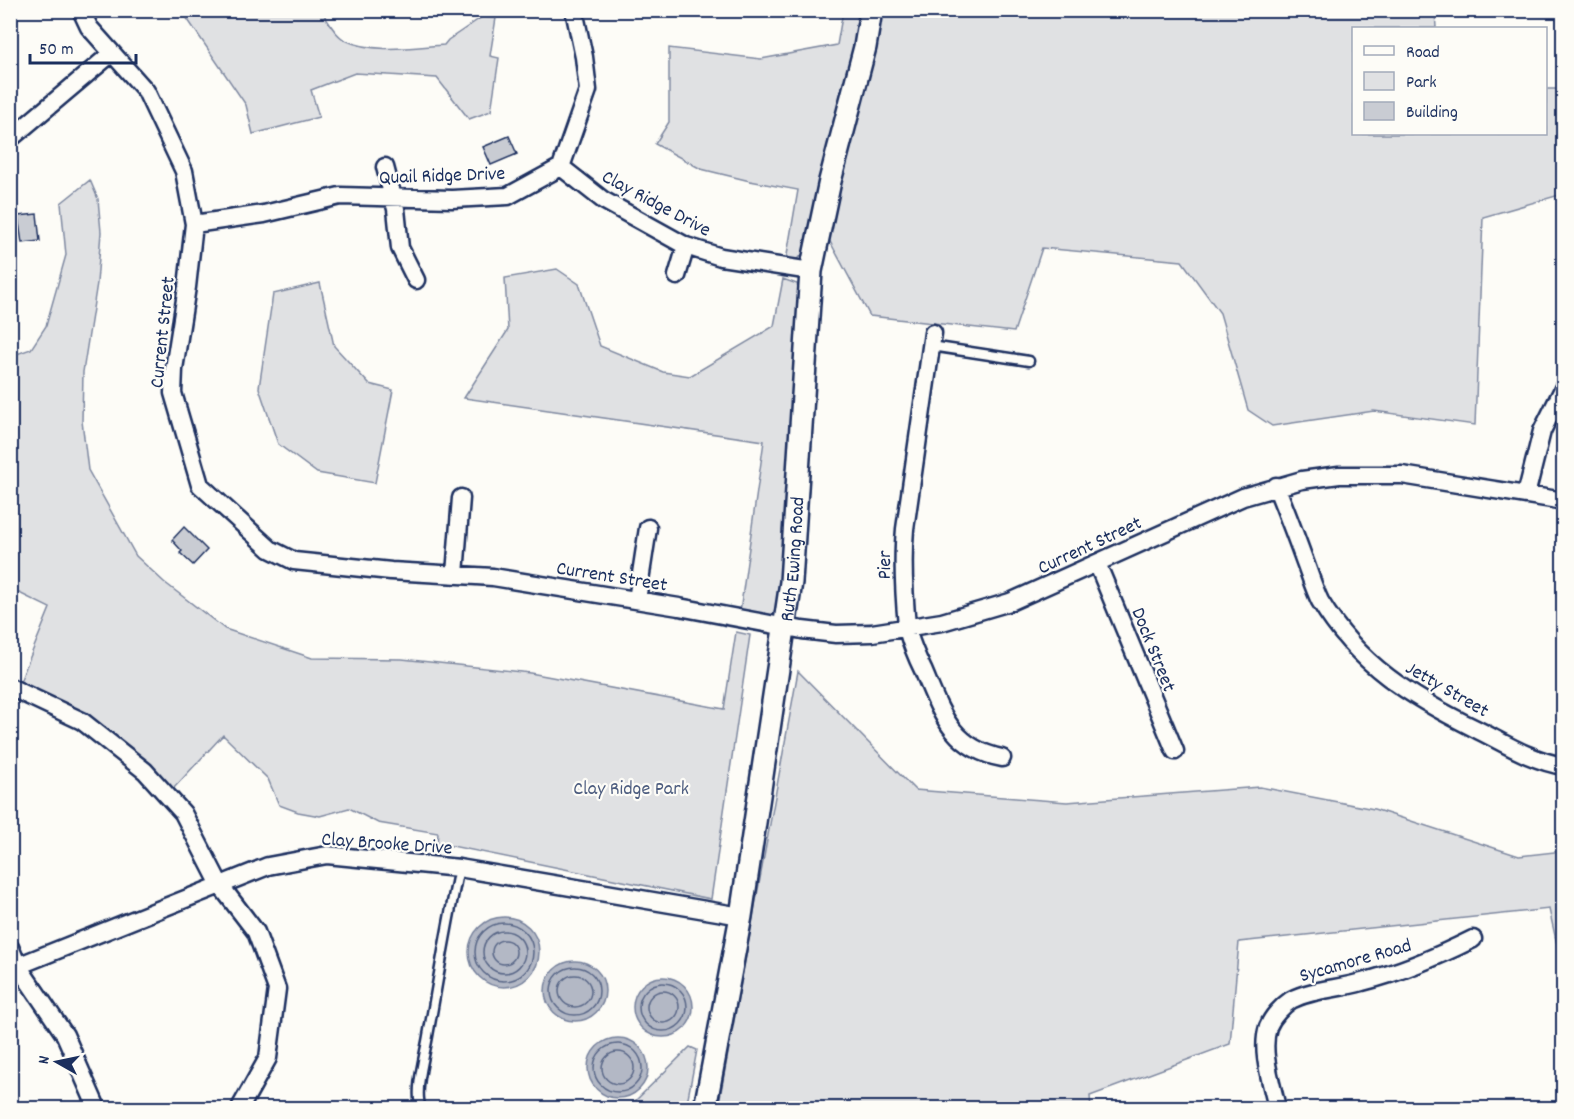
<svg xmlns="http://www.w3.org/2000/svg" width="1574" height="1119" viewBox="0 0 1574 1119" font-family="Dekko,sans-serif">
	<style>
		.green { fill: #e0e1e3; stroke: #7e88a0; stroke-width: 1.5 }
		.water { fill: #b3b8c5; stroke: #76819c; stroke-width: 1.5 }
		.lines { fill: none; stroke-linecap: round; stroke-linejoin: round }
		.shore { stroke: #586687; stroke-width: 1.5 }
		.building { fill: #c9ccd3; stroke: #1b2f5e; stroke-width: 1.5 }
		.service-casing { stroke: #1b2f5e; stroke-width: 13 }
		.minor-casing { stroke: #1b2f5e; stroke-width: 21 }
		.tertiary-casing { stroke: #1b2f5e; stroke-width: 26 }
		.service { stroke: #fdfcf7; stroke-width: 8 }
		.minor { stroke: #fdfcf7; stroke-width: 16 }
		.tertiary { stroke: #fdfcf7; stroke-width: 21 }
		.labels { text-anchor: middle; stroke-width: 4.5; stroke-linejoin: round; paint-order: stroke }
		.street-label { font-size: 20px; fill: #1b2f5e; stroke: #fdfcf7 }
		.park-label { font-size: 20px; fill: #4c5c7f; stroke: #fdfcf7 }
	</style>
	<rect width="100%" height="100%" fill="#fdfcf7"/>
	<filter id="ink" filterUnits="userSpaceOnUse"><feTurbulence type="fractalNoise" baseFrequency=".0167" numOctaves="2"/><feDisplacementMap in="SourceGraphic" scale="12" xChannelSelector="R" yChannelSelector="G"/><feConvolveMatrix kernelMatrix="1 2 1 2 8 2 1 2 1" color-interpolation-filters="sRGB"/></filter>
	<g filter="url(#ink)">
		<path class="green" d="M182 11H322C327 20 335 35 345 40 373 54 414 47 444 45L448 40 482 17 496 18 490 56 499 58 491 111 469 119 437 78 355 73 311 90 319 117 253 134 246 105Z
			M843 11H862L846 83 806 248C802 258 797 260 786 261L798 190 750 181 701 169 655 144 669 122V48L761 59 837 45Z
			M876 11H1435L1436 28H1354V134H1546V89H1563V194L1483 217 1475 425 1374 411 1272 426 1248 410 1220 313 1182 261 1042 248 1014 332 870 316 827 236Z
			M90 180 98 199 101 232 97 283 83 372 82 421 88 470 136 556 164 582 225 629 312 658 402 659 530 673 724 709 736 632 750 635 711 899 437 843 438 833 378 823 349 808 320 816 298 812 279 805 268 779 223 735 173 789C144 759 102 723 66 704 51 696 34 690 19 684L50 608 11 589V356L31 349 46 326 66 255 61 203Z
			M557 269 579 284 600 346 663 372 690 376 774 326 783 279 797 284 800 293 779 608 773 615 763 616 740 612 764 441 464 398 508 330 505 278Z
			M320 283 334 346 369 384 393 390 375 483 317 473 278 444 259 388 273 294Z
			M798 671 915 790 1067 802 1260 787 1374 809 1519 856 1563 851V971L1549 909 1239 942 1230 1044 1090 1096 1091 1108H718Z
			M690 1047 697 1050 686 1108H628Z"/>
		<path class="water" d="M469 952a35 35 0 1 1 70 0a35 35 0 1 1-70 0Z
			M545 991a30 30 0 1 1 60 0a30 30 0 1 1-60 0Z
			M633 1007a30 30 0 1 1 60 0a30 30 0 1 1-60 0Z
			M588 1068a30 30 0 1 1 60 0a30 30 0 1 1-60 0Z"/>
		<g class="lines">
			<path class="shore" d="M475 952a29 29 0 1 1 58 0a29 29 0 1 1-58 0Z
				M483 952a21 21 0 1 1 42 0a21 21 0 1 1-42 0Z
				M492 952a12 12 0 1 1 24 0a12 12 0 1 1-24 0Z
				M551 991a24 24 0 1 1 48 0a24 24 0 1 1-48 0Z
				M559 991a16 16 0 1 1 32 0a16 16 0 1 1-32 0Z
				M639 1007a24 24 0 1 1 48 0a24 24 0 1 1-48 0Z
				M647 1007a16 16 0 1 1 32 0a16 16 0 1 1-32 0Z
				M594 1068a24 24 0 1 1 48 0a24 24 0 1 1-48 0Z
				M602 1068a16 16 0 1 1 32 0a16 16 0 1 1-32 0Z"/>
		</g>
		<path class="building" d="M509 136 517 154 491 165 483 147Z
			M37 214 40 241 22 243 18 216Z
			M184 527 207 550 193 565 180 553 182 551 172 540Z"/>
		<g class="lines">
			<g class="service-casing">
				<path id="service" d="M931 346 1029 361
					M421 1108C414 1091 425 1055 428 1036 438 980 447 924 459 868"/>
			</g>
			<g class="minor-casing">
				<path id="minor" d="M81 10 89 27 146 91 184 171 194 224 187 287 174 369 173 393 200 485 270 549 294 561 391 571 493 577 679 607 802 630 836 634 872 633 942 622 1010 602 1243 497 1302 480 1339 475H1402L1564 501
					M10 139 112 53
					M385 167 396 209 400 248 416 280
					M561 167 603 200 686 246 721 257 811 271
					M194 224 264 214 340 196 452 199 508 196 561 167 588 90 584 57 574 10
					M677 276 686 246
					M933 333 905 529C902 562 904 594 907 626 908 637 918 660 923 670 941 712 951 748 1002 758
					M1276 486C1286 511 1296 537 1305 562 1310 575 1314 589 1320 601 1358 665 1411 697 1476 729 1504 743 1532 761 1564 766
					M1526 495 1542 431 1564 387
					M1097 563 1175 751
					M455 574 461 498
					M637 600 648 528
					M10 687 82 721 145 771 183 813 220 885 256 932 277 989 268 1058 240 1108
					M10 947 18 966 65 1035 97 1108
					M10 969 268 866 327 855 459 868 741 916
					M1277 1108C1272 1084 1260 1052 1268 1027 1272 1017 1282 1006 1291 1000 1312 989 1339 989 1362 982 1401 972 1437 957 1473 939"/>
			</g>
			<g class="tertiary-casing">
				<g id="tertiary">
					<path id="s1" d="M705 1108 741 916 791 582 811 271 830 181 865 47 871 10"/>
				</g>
			</g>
			<use href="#service" class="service"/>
			<use href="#minor" class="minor"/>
			<use href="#tertiary" class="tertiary"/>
		</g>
	</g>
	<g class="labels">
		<g class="street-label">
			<text transform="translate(442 174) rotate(-2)" y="7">Quail Ridge Drive</text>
			<text transform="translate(657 202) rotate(28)" y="7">Clay Ridge Drive</text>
			<text transform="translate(161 332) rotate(-84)" y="7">Current Street</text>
			<text transform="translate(1089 544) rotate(-25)" y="7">Current Street</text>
			<text dy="7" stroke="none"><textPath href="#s1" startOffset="556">Ruth Ewing Road</textPath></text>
			<text transform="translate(883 565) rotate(-89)" y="7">Pier</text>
			<text transform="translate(612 575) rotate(9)" y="7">Current Street</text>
			<text transform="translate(1155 649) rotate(68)" y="7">Dock Street</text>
			<text transform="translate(1448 688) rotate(30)" y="7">Jetty Street</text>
			<text transform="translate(387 842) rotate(4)" y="7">Clay Brooke Drive</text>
			<text transform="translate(1355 959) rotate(-16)" y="7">Sycamore Road</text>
		</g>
		<g class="park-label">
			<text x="631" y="794">Clay Ridge Park</text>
		</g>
	</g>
	<rect width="1574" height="1119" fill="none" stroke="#fdfcf7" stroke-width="36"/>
	<rect x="18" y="18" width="1538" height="1083" fill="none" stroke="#1b2f5e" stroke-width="2" filter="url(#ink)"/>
	<rect x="1352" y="27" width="195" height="108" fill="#fdfcf7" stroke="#a3aaba" stroke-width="1.5"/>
	<rect x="1364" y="46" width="30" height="9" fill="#fdfcf7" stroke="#a3aaba" stroke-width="1.5"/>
	<text x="1406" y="57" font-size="18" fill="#1b2f5e">Road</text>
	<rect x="1364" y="72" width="30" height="18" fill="#e0e1e3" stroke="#a3aaba" stroke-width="1.5"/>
	<text x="1406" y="87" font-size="18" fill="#1b2f5e">Park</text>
	<rect x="1364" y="102" width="30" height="18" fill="#c9ccd3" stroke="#a3aaba" stroke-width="1.5"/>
	<text x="1406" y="117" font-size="18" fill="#1b2f5e">Building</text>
	<g transform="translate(57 1062) rotate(279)" stroke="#fdfcf7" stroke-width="4.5" paint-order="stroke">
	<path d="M0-4.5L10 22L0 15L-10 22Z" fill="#1b2f5e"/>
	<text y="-9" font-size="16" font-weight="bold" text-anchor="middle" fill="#1b2f5e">N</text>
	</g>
	<path d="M30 54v9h106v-9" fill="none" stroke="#1b2f5e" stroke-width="3"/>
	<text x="39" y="54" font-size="18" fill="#1b2f5e" stroke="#fdfcf7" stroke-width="4.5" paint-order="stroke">50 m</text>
</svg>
